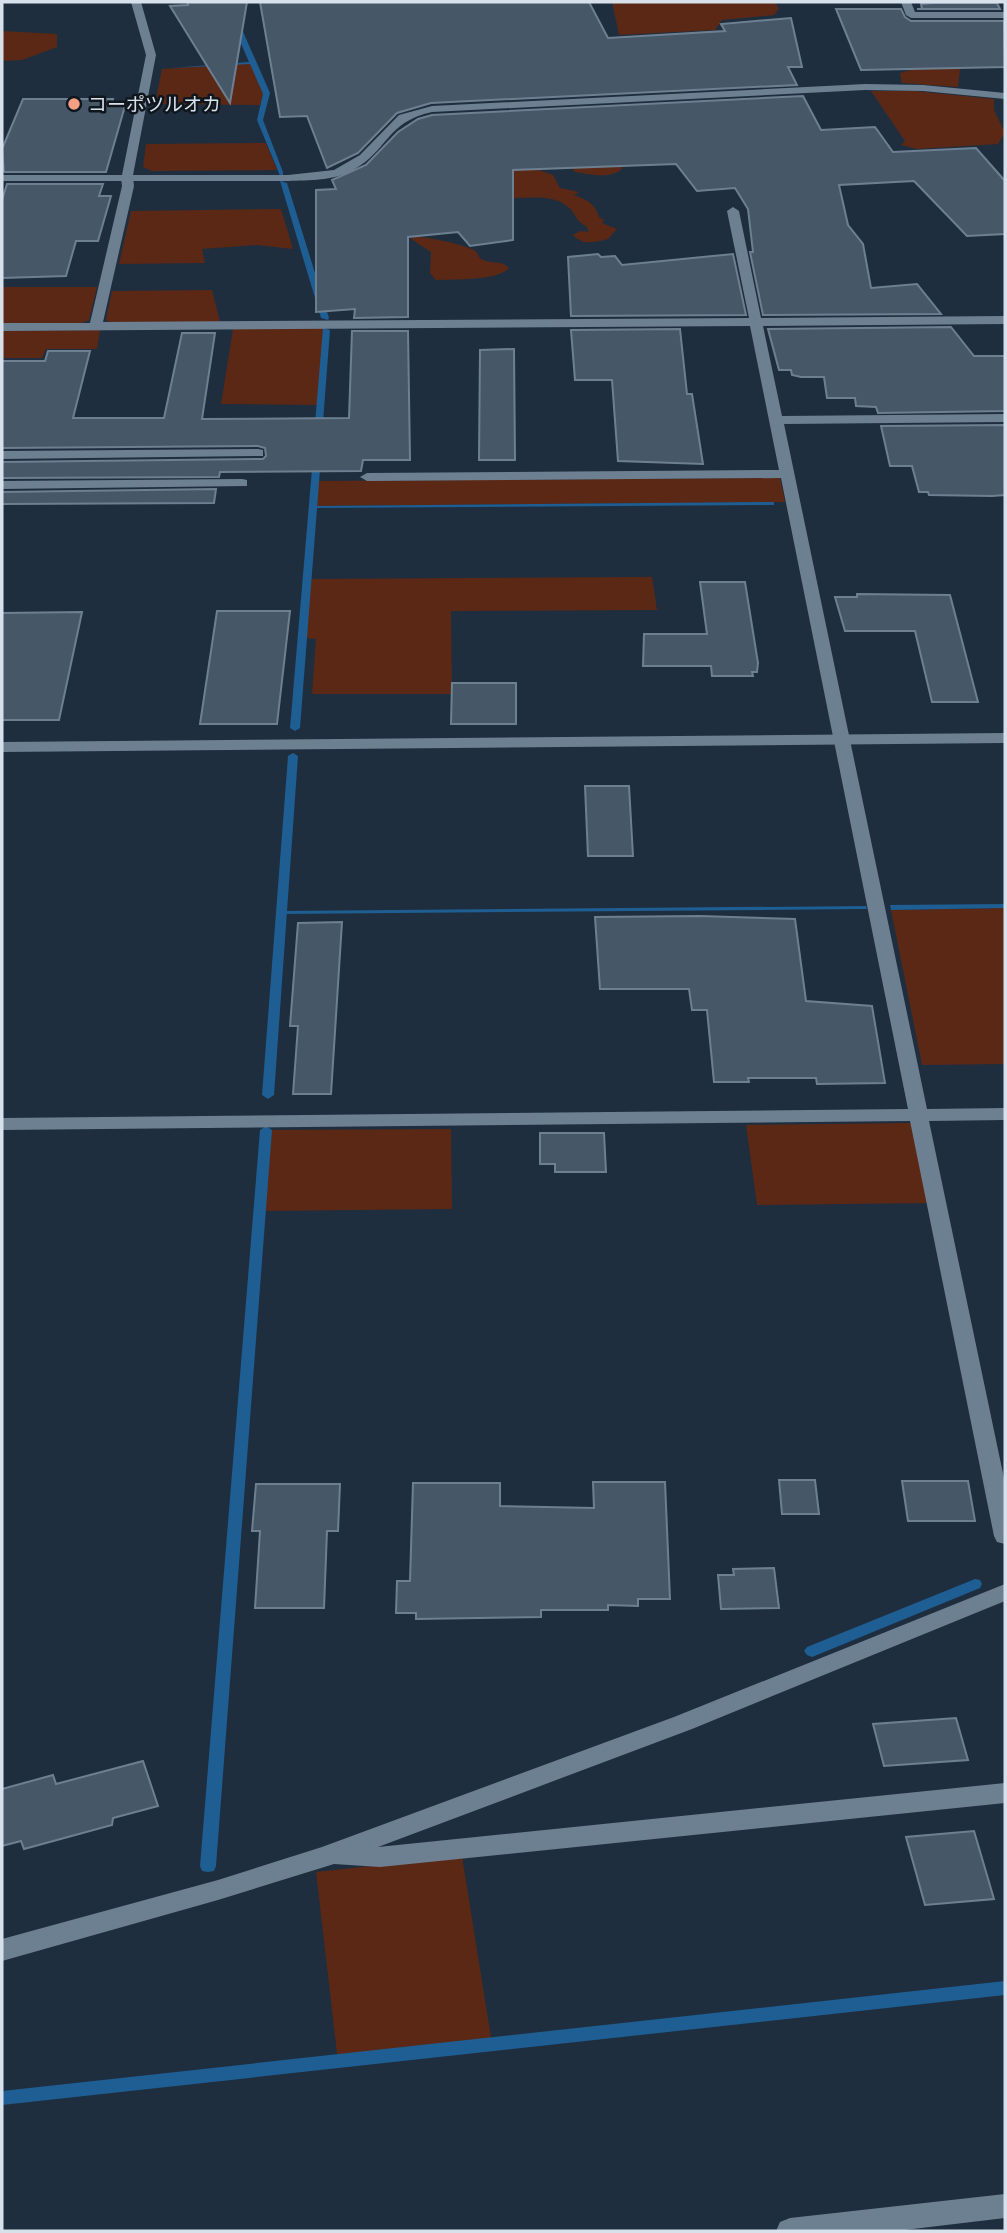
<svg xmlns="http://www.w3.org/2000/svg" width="1007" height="2233" viewBox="0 0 1007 2233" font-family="'Exo 2','Noto Sans JP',sans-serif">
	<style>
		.green { fill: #5b2816 }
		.water { fill: #1e5e93 }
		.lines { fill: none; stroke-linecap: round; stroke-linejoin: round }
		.stream { fill: #1e5e93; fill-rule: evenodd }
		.building { fill: #465768; stroke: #6d8092; stroke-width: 2 }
		.minor { fill: #6d8092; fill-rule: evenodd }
		.tertiary { fill: #6d8092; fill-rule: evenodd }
		.poi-dot { fill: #f39f83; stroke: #0f161d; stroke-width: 2.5 }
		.labels { text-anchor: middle; stroke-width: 5; stroke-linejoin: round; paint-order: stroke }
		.far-poi-label { font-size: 19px; fill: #d7e1eb; stroke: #0f161d; text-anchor: start }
	</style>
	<rect width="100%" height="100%" fill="#1e2e3e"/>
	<path class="green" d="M612 2H775L779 9 774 15 722 20 715 30 619 35Z
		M2 31 57 34V47L22 60 2 61Z
		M250 63 263 94 260 105 155 104 162 69Z
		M918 68 960 69 958 87 902 83 900 73Z
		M871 91H914L994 99V110L1005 133 998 144 917 149 901 145 905 141Z
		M266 143 277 170 152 171 143 167 146 144Z
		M587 151 595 164 622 166V169C608 180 591 174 575 172L567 161H541L539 170 553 175 560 188 579 192 574 195C588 201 594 202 599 217L604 220 602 223 617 229 608 239C595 242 583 246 573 235L580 231 589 232 586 226C575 221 576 213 568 207 551 193 529 199 509 198L501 187 470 179C476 164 495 163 508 153Z
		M281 209 293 249 257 245 202 249 205 263 119 264 131 211Z
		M414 236C435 239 453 242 472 249 479 252 477 257 483 260 493 264 501 260 509 268 498 281 454 279 436 280L430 273 431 252 411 239Z
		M2 287H97L89 320 82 323H2Z
		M212 290 220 322 112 323 106 320 112 291Z
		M324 328 318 405 221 404 233 329Z
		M100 330 97 349H46L42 358H2V331Z
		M780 478 785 502 314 506 316 481Z
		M652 577 657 610 451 611 452 694H312L316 639 304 638 308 579Z
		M1005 908V1064L922 1065 891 910Z
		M913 1123 930 1203 757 1205 746 1125Z
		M451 1129 452 1209 260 1211 266 1130Z
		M462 1856 492 2044 338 2062 316 1872Z"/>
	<path class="water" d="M223 2H230L270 93 263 120 283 172V183L257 120 263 94 250 64 171 68 249 62Z
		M774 502V505L314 508V506Z
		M1005 904V908L891 910 890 905Z
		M866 906 867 909 282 914 281 911Z"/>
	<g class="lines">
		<path class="stream" d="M280 181 287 183 329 318 328 320 321 318Z
			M323 328 330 330 322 435 318 438 314 435Z
			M317 454 321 457 300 728 295 731 290 728 313 457Z
			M293 753 298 756 274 1095 268 1099 262 1095 288 756Z
			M266 1126 272 1130 216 1866 214 1871 208 1872 202 1871 200 1866 260 1130Z
			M975 1579 980 1580 982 1584 980 1588 817 1655 812 1657 807 1655 804 1651 807 1647Z
			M1005 1981V1995L2 2105V2091Z"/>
	</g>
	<path class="building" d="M187 2H247L230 103 170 6 188 5Z
		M260 2H589L608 38 725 31 721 24 791 18 802 67H788L797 85 431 103 397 113 358 153 327 168 307 116 280 117Z
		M933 3H997L1000 9H917H922L921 4Z
		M836 9H901L905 17 911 21H1004L1005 67 861 70Z
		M803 96 821 130 875 127 893 152 976 148 1005 181V234L967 236 914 181 839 185 848 225 863 244 871 288 917 284 941 314 763 315 750 252H753L748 209 735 188 697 191 676 164 513 170V240L470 246 458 232 408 237V317L354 318 355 309 316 312V190L336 189 332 180 366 165 398 132 418 119 432 115Z
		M23 99H113L111 106H125L106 172H4L2 149Z
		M7 184H103L99 196H111L98 241H76L66 276 2 278V200Z
		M598 254 601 257 615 256 622 265 733 254 746 315 571 316 568 257Z
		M951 327 974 356H1005V411L878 413 876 407 856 406 855 398H827L824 377H801L792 375 791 370H779L768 329Z
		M680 329 687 394H692L703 464 618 461 612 380H575L571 330Z
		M352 331H408L410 460H363L361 471 220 472 219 477 2 478V462L263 459 266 456 265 448 258 446 2 448V361H45L48 351H90L73 418H164L182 333H215L202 419 349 418Z
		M514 349 515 460H479L480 350Z
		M1005 425V495L992 496 929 495 928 492H919L912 466H890L881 426Z
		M216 489 214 503 2 504V492Z
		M700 582H745L758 663 757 672H752L753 676H712L711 666H643L644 634H707Z
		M857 594 950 595 978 702H932L915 631H845L835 597H857Z
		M217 611H290L277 724H200Z
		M82 612 59 720H2V613Z
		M452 683H516V724H451Z
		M585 786H629L633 856H588Z
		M700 916 795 919 806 1001 872 1006 885 1083 817 1084 816 1078H748L749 1082H714L707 1010H692L689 989H600L595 917Z
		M342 922 331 1094H293L298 1026H290L298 923Z
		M540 1133H604L606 1172H555V1164H540Z
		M779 1480H815L819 1514H782Z
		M902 1481H968L975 1521H908Z
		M593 1482H665L670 1599H638V1606L608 1605V1610H541V1617L416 1619V1613H396L397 1581H410L413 1483H500V1506L594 1508Z
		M256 1484H340L338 1531H327L324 1608H255L260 1531H252Z
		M774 1568 779 1608 721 1609 718 1575H734L733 1569Z
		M956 1718 968 1760 884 1766 873 1724Z
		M143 1761 158 1806 113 1818 112 1825 24 1849 21 1841 2 1846V1789L53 1775 56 1784Z
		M974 1831 994 1899 925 1905 906 1837Z"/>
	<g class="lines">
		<path class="minor" d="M901 2H911L915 12H1005V18H911L906 15Z
			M127 175 133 178 134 186 103 322 749 318 727 211 733 207 739 211 761 318 1005 316V324L763 326 782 416 1005 414V422L784 424 927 1109 1005 1108V1120L929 1121 1005 1483V1544L997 1542 994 1536 910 1121 2 1130V1118L908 1109 781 478 367 481 360 477 367 473 779 470 750 326 2 331V323H90L122 186 121 178Z
			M258 449 263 450V456L2 459V451Z
			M242 479 247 480V486L2 489V481Z
			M1005 1584V1601L692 1729 378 1847 1005 1783V1803L380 1867 334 1864 218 1900 2 1961V1939L218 1880 322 1847 674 1717Z
			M1005 2194V2218L896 2231H776L780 2222 790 2218Z"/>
		<path class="tertiary" d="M131 2H141L156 55 133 175H288L334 170 360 155 399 115 432 106 865 84 923 85 1005 93V99L923 91 865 90 432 112C386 122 388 151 353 170 334 181 309 180 288 181H2V175H122L146 55Z
			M1005 733V743L2 752V742Z"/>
	</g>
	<circle class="poi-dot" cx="74" cy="104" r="7"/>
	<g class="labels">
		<g class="far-poi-label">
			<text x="88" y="111">コーポツルオカ</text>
		</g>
	</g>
	<rect width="1007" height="2233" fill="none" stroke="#d7e1eb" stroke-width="7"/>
</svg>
